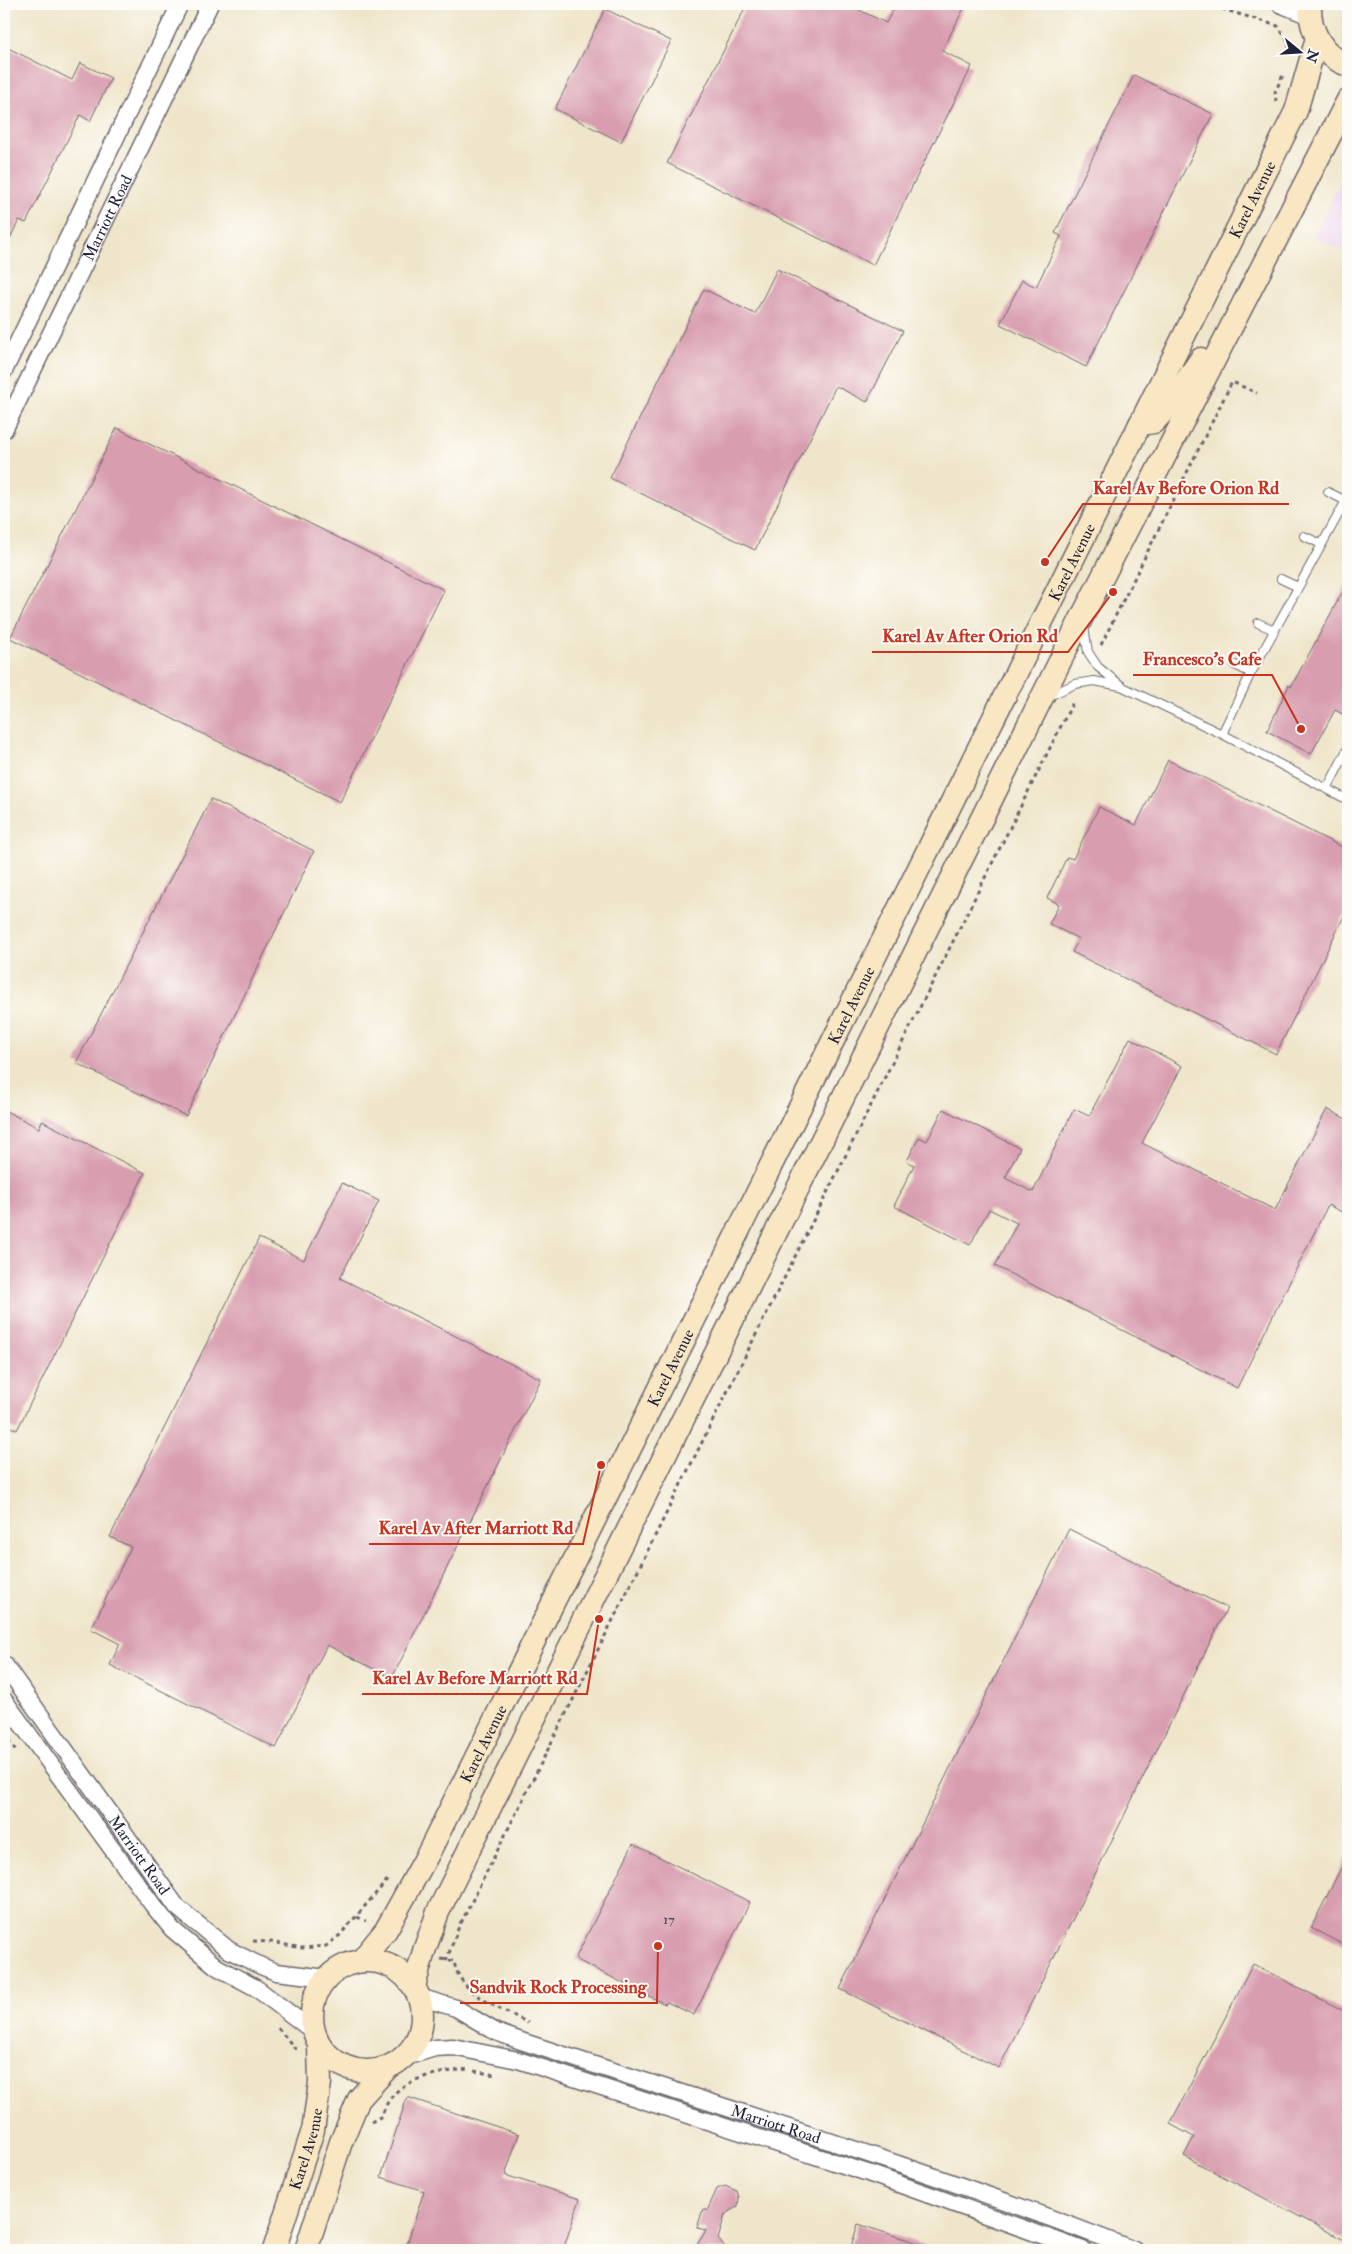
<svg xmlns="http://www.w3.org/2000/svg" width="1352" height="2254" viewBox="0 0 1352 2254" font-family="'IM FELL Double Pica',serif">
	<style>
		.built { fill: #ead1ed }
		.building { fill: #d89daf }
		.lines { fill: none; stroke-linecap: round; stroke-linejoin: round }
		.lane-casing { stroke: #6a666d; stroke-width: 10 }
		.street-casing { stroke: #6a666d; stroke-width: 19 }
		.secondary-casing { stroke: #6a666d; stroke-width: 25 }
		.path { stroke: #6a666d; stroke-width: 3; stroke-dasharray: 4 4; stroke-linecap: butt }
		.lane { stroke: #fff; stroke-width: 8 }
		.street { stroke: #fff; stroke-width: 16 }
		.secondary { stroke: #f9e7c3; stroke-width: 22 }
		.labels { text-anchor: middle; stroke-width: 4; stroke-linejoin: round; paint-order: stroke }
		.number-label { font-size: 14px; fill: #504158 }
		.street-label { font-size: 16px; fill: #22223b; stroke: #fdfcf7 }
		.leader { fill: none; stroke: #c8321e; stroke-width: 2 }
		.callout-dot { fill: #c8321e; stroke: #fdfcf7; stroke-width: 2 }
		.callout-label { font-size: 18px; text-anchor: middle; font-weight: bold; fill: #c8321e; stroke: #fdfcf7; stroke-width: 4; stroke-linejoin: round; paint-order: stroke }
	</style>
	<rect width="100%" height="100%" fill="#fdfcf7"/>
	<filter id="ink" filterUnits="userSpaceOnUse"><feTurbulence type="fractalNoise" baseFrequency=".02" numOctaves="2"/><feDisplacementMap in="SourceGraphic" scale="10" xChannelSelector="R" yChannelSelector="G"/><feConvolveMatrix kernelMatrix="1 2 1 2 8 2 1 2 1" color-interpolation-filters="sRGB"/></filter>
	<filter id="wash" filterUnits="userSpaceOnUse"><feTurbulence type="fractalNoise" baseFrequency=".0096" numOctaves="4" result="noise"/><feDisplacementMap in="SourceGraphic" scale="20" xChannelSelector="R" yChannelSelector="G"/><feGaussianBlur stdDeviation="1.12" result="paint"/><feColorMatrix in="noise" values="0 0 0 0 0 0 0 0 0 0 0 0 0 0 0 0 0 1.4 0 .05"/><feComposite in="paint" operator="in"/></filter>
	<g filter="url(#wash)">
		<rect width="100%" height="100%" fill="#efe5ca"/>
		<path class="built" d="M1348 166V253L1314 236Z"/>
		<g id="blocks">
			<path class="building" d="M747 4H847L886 23 896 4H966L942 51 972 66 873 265 667 163Z
				M605 9 671 41 621 142 555 109Z
				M4 46 72 80 80 63 111 78 90 121 80 115 26 223 19 220 4 251Z
				M1134 75 1213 114 1086 367 1000 324 1022 280 1036 287 1061 236 1055 233Z
				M777 269 903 331 867 402 836 386 755 550 610 478 704 289 755 314Z
				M117 428 444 590 340 802 10 638Z
				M1348 582V717L1335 710 1311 754 1267 731 1289 685 1291 687Z
				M1168 760 1348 850V908L1276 1054 1072 952 1079 939 1049 924 1059 904 1047 898 1067 857 1073 859 1099 807 1136 825Z
				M211 799 314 851 186 1116 76 1063Z
				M1130 1038 1182 1066 1142 1143 1275 1210 1327 1109 1348 1120V1215L1328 1205 1237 1388 995 1266 1017 1223 989 1209 970 1245 894 1206 914 1165 907 1161 919 1137 927 1141 943 1109 1020 1148 1005 1178 1033 1192 1074 1109 1089 1116Z
				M4 1110 39 1128 42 1121 145 1173 17 1430 4 1424Z
				M342 1183 379 1201 340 1278 541 1379 392 1678 327 1645 276 1748 110 1665 120 1644 91 1629 131 1547 110 1537 259 1238 304 1260Z
				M1069 1529 1227 1608 999 2068 840 1989Z
				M633 1844 750 1902 694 2015 667 2002 665 2004 575 1959Z
				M1348 1854V1947L1311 1928Z
				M1253 1964 1348 2013V2242L1184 2156 1194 2137 1170 2124Z
				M407 2097 519 2134 505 2175 580 2199 563 2250H405L424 2191 381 2177Z
				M725 2186 737 2191 739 2198 738 2206 725 2215 718 2239 728 2250H694L706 2230 697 2228 703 2209 707 2211 717 2189Z
				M858 2224 930 2247 929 2250H850Z"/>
		</g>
	</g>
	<g filter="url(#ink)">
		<use href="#blocks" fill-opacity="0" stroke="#6a666d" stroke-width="1"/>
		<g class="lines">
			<g class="lane-casing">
				<path id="lane" d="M1328 492 1346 501
					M1304 536 1321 544
					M1281 579 1298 587
					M1258 623 1274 630
					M1084 627 1088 652 1098 667 1123 687 1222 734 1348 800
					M1235 665 1251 673
					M1049 696 1075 684 1094 681 1121 686
					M1222 734 1251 673 1348 497
					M1327 789 1348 748"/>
			</g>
			<g class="street-casing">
				<g id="street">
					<path d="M1280 4 1310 16"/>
					<path d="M4 371 180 4"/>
					<path id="s1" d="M4 430 210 4"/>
					<path id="s2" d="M4 1664 177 1907 229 1950 261 1966 276 1972 327 1978"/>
					<path d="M4 1700 152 1904 172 1929 217 1967 256 1988 313 2031"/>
					<path id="s3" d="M419 1997 456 2008 496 2032 524 2042C728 2109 934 2171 1134 2250"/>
					<path d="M402 2058 435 2048 453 2047 518 2060 868 2173 1083 2250"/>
				</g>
			</g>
			<g class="secondary-casing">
				<g id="secondary">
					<path d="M1310 4C1309 30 1322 56 1348 65"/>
					<path d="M1140 424 1154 422 1171 403 1201 359"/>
					<circle cx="367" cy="2016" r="55"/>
					<path id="s4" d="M361 1961 386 1930 428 1854 1296 111 1317 38"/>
					<path d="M414 1986 424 1951 438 1912 1083 615 1348 100"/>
					<path id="s5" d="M274 2250 313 2130 320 2083 319 2045"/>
					<path d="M306 2250 341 2142 359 2099 388 2067"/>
				</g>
			</g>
			<path class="path" d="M1216 4 1219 8 1278 26 1289 42V55
				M1276 102 1275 92 1284 73
				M1101 645 1232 382 1257 393
				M4 1734 17 1752
				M357 1917 366 1921
				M461 1923 1074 700
				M253 1941 271 1942 302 1948 326 1946 340 1935 390 1877
				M441 1959 454 1961C459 1995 501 2008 528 2023
				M446 1961 461 1921
				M278 2028 298 2052
				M474 2071 495 2075
				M371 2122 382 2116C392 2078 435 2073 468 2069"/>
			<use href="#lane" class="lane"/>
			<use href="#street" class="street"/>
			<use href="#secondary" class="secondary"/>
		</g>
	</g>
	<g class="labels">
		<g class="number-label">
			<text x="669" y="1924">17</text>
		</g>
		<g class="street-label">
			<text dy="6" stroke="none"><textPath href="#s4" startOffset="1975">Karel Avenue</textPath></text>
			<text dy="6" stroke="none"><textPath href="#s1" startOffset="236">Marriott Road</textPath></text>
			<text dy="6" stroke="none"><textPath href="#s4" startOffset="1570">Karel Avenue</textPath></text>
			<text dy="6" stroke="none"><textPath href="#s4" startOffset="1075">Karel Avenue</textPath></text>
			<text dy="6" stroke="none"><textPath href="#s4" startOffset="670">Karel Avenue</textPath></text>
			<text dy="6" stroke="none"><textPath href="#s4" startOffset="250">Karel Avenue</textPath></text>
			<text dy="6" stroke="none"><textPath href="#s2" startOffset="234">Marriott Road</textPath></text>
			<text dy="6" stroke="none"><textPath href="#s3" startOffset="380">Marriott Road</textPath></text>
			<text dy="6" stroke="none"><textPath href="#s5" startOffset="106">Karel Avenue</textPath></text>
		</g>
	</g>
	<path class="leader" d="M1045 562L1083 504H1289M1113 592L1068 652H872M1301 729L1272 675H1133M601 1465L583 1544H369M599 1619L587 1694H362M658 1946L657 2003H460"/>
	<g class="callout-dot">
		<circle cx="1045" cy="562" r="5"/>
		<circle cx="1113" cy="592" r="5"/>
		<circle cx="1301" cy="729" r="5"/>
		<circle cx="601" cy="1465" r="5"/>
		<circle cx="599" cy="1619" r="5"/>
		<circle cx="658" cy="1946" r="5"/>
	</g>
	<g class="callout-label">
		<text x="1186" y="494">Karel Av Before Orion Rd</text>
		<text x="970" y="642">Karel Av After Orion Rd</text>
		<text x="1202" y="665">Francesco's Cafe</text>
		<text x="476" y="1534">Karel Av After Marriott Rd</text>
		<text x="475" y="1684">Karel Av Before Marriott Rd</text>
		<text x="558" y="1993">Sandvik Rock Processing</text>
	</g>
	<rect width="1352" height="2254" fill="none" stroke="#fdfcf7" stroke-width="20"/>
	<g transform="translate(1300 52) rotate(108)" stroke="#fdfcf7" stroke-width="4" paint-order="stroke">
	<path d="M0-4L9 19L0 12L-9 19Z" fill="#22223b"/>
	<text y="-8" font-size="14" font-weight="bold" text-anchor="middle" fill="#22223b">N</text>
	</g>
</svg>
